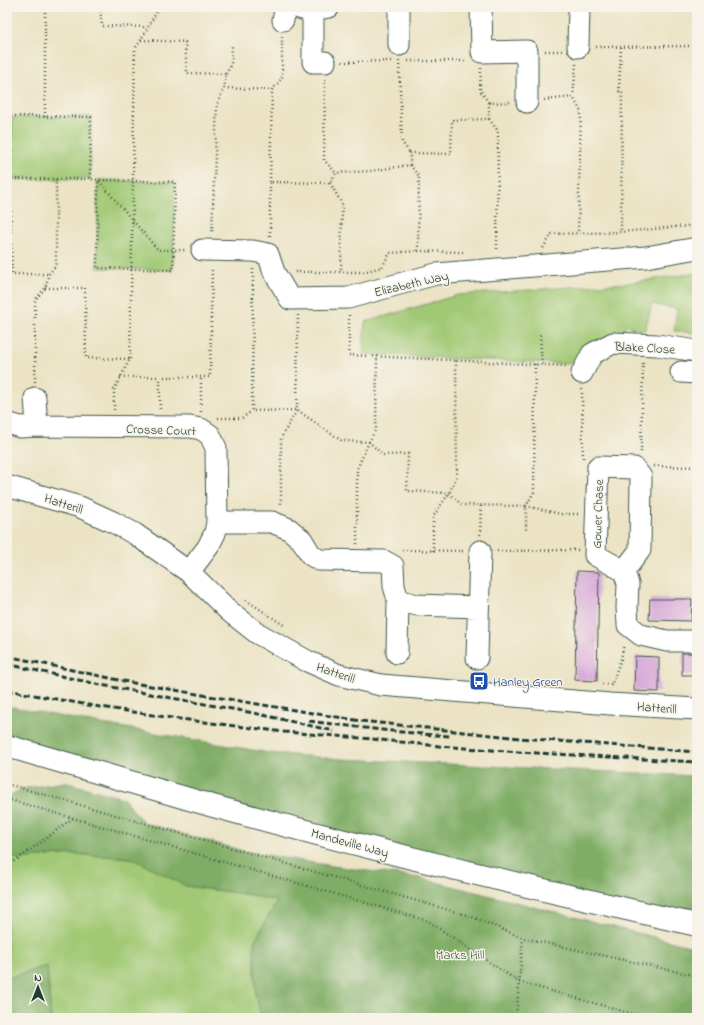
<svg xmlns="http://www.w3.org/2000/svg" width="704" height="1025" viewBox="0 0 704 1025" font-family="'Indie Flower',sans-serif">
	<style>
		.green { fill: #a1c974; stroke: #608354 }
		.forest { fill: #80ad66; stroke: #50754d }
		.building { fill: #d8abd9 }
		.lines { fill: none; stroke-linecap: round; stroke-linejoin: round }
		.minor-casing { stroke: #3e564a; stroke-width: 23 }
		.major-casing { stroke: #3e564a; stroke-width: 24 }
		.path { stroke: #3e564a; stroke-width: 2.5; stroke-dasharray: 1 3; stroke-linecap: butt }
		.minor { stroke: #fff; stroke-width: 21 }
		.major { stroke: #fff; stroke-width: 22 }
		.rail { stroke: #1f3d34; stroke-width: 3; stroke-dasharray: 6 3; stroke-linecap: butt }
		.labels { text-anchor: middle; stroke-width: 3; stroke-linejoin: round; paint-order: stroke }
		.street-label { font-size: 13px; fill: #1f3d34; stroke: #f7f3e8 }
		.transit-label { font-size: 13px; fill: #164399; stroke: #f7f3e8; text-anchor: start }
		.park-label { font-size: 13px; fill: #395941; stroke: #f7f3e8 }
	</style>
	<rect width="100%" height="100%" fill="#f7f3e8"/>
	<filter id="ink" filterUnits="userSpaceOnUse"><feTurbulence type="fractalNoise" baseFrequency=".025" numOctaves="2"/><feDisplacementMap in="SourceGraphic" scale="8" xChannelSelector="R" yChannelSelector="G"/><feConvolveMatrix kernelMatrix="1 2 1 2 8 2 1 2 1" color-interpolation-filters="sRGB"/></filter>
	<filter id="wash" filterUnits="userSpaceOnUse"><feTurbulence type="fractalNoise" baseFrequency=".012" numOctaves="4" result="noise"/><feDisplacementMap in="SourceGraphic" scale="16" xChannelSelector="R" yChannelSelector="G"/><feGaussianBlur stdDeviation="0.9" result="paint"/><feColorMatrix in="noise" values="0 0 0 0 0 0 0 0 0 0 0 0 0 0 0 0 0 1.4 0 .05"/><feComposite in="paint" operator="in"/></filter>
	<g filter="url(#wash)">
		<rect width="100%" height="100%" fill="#ebe3c4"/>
		<path class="green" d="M12 117H91L90 179H12Z
			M98 180 175 182 173 270 97 268Z
			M697 273V333L674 331 677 309 652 304 645 330 626 326 621 334 578 359 573 364 363 354 365 322 458 295 628 283Z
			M7 854 18 859 73 854 132 858 186 886 252 895 277 901 254 942 256 996 262 1018H51L47 966 7 978Z"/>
		<path class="forest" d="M7 706 79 720 270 753 342 759 697 776V925L7 746Z
			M64 782 123 798 144 823 243 851 332 866 420 878 697 948V1018H262L256 996 254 942 277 901 252 895 186 886 132 858 73 854 18 859 7 854V797L22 789Z
			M47 966 51 1018H7V978Z"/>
		<g id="blocks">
			<path class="building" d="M577 571 599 572 597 681 575 680Z
				M650 599H692L691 621 649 620Z
				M682 653H697V675H682Z
				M635 656 659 657V692L634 691Z"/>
		</g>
	</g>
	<g filter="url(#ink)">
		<use href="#blocks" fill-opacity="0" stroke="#3e564a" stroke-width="1"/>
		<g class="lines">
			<g class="minor-casing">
				<path id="minor" d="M297 7C306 12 319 9 329 7
					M399 7V45
					M481 7 482 52 527 51V102
					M313 10V62H325
					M283 20 286 7
					M578 47 579 7
					M202 250 253 251 268 254 274 272 290 299 348 298 436 274 646 257 697 248
					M681 372 697 373
					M582 373 592 354 613 343 657 345 697 351
					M35 398 37 426 190 427 201 429 210 435 216 448 217 522 215 533 208 547 189 572
					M7 423 20 427 37 426
					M7 486 80 507 113 522 135 534 189 572 229 611 257 633 307 661 339 675 381 685 610 704 697 709
					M217 522H272L289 529 302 540 311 555 319 560 384 561 393 566 394 586 398 600 417 605 478 607
					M624 571 640 550 641 477 634 468 598 467 595 555 624 571 628 584 627 607 628 625 641 635 667 641H697
					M397 653 398 600
					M477 658 480 551"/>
			</g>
			<g class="major-casing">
				<path id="major" d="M7 746C76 766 144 786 213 806 373 850 535 889 697 925"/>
			</g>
			<path class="path" d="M100 7 102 26 147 27
				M141 40 185 42 187 73 226 74 224 88 217 104 212 233
				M596 47 697 46
				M621 47 619 91 622 92 621 232
				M545 51H562
				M399 61 402 142 410 153
				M408 61H467
				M342 62 391 61
				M576 64 573 97 581 112 578 233
				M481 68 480 90 489 103
				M226 74 231 65 232 46
				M325 79 324 160 336 173
				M224 88 272 90
				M544 100 573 97
				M7 116 91 117 90 179
				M45 117V12L48 7
				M489 119 498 131 497 252
				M410 165 419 176 418 251
				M12 179H90L98 180 175 182 173 270 97 268 98 180
				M99 181 158 250H186
				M270 182 272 90 282 78V36
				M330 183 342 204 341 272
				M7 236H11L12 274H49
				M11 236 12 117
				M270 236V182L330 183 336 173 370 171 410 165V153L451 154 452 120 489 119V103L511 102
				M543 248 552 234 621 232 697 225
				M253 269 252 411 297 410 281 438V506
				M295 272H363L382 267 390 253 418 251 463 252
				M45 288H85L86 358 130 359 114 390V410
				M298 315 297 410 342 441 369 442 383 455 408 454 407 491 449 493 462 505 526 506V532
				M349 315V355L566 366
				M540 335 542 365
				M130 359 135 49 141 40 157 11V7
				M535 364 534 492 526 506 561 514H578
				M120 377H210L212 268
				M35 382V300L45 288 49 274 56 265V179
				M582 389 583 458
				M160 409V378
				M201 412V377
				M218 418H242L252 411
				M641 452 643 361
				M654 466 697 467
				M480 535 481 505
				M357 544V469L369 442 376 429 377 356
				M402 550 463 551
				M433 551V517L449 493 457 476 456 360
				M497 551 578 550
				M246 600 285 626
				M602 684H611
				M611 686 621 659 624 645
				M7 784 470 916 523 938 697 976
				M7 799 428 921 519 982 647 1018
				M7 865 18 859 73 818
				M516 1018 523 938"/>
			<use href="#minor" class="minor"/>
			<use href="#major" class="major"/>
			<path class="rail" d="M7 656 128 682 203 695 361 721 520 738 697 752
				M7 664 101 685 254 713 334 731
				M7 690 94 706 172 718 284 732 362 738 439 746 519 752 697 762
				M309 721C356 727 403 733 450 736"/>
		</g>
	</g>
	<defs>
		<g id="bus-square" transform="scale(1)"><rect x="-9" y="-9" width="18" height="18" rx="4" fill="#1a4fb4" stroke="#f7f3e8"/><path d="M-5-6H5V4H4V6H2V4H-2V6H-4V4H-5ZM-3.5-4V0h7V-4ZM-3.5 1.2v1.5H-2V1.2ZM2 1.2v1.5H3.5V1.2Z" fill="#fff"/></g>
	</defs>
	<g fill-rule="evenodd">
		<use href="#bus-square" x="479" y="681"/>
	</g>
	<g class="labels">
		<g class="street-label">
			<text transform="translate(411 283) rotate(-13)" y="5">Elizabeth Way</text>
			<text transform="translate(645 347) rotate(3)" y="5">Blake Close</text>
			<text transform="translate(161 429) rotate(2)" y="5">Crosse Court</text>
			<text transform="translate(64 503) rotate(18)" y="5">Hatterill</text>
			<text transform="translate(597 514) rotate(-88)" y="5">Gower Chase</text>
			<text transform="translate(336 672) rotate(19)" y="5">Hatterill</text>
			<text transform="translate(657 707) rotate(4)" y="5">Hatterill</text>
			<text transform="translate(350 842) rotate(15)" y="5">Mandeville Way</text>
		</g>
		<g class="transit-label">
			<text x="493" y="686">Hanley Green</text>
		</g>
		<g class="park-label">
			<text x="460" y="959">Marks Hill</text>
		</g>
	</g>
	<rect width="704" height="1025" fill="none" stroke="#f7f3e8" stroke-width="24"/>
	<g transform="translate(38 987)" stroke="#f7f3e8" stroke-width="3" paint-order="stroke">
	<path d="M0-3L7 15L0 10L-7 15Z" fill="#1f3d34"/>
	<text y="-6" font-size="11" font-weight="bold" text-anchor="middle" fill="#1f3d34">N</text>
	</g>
</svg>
